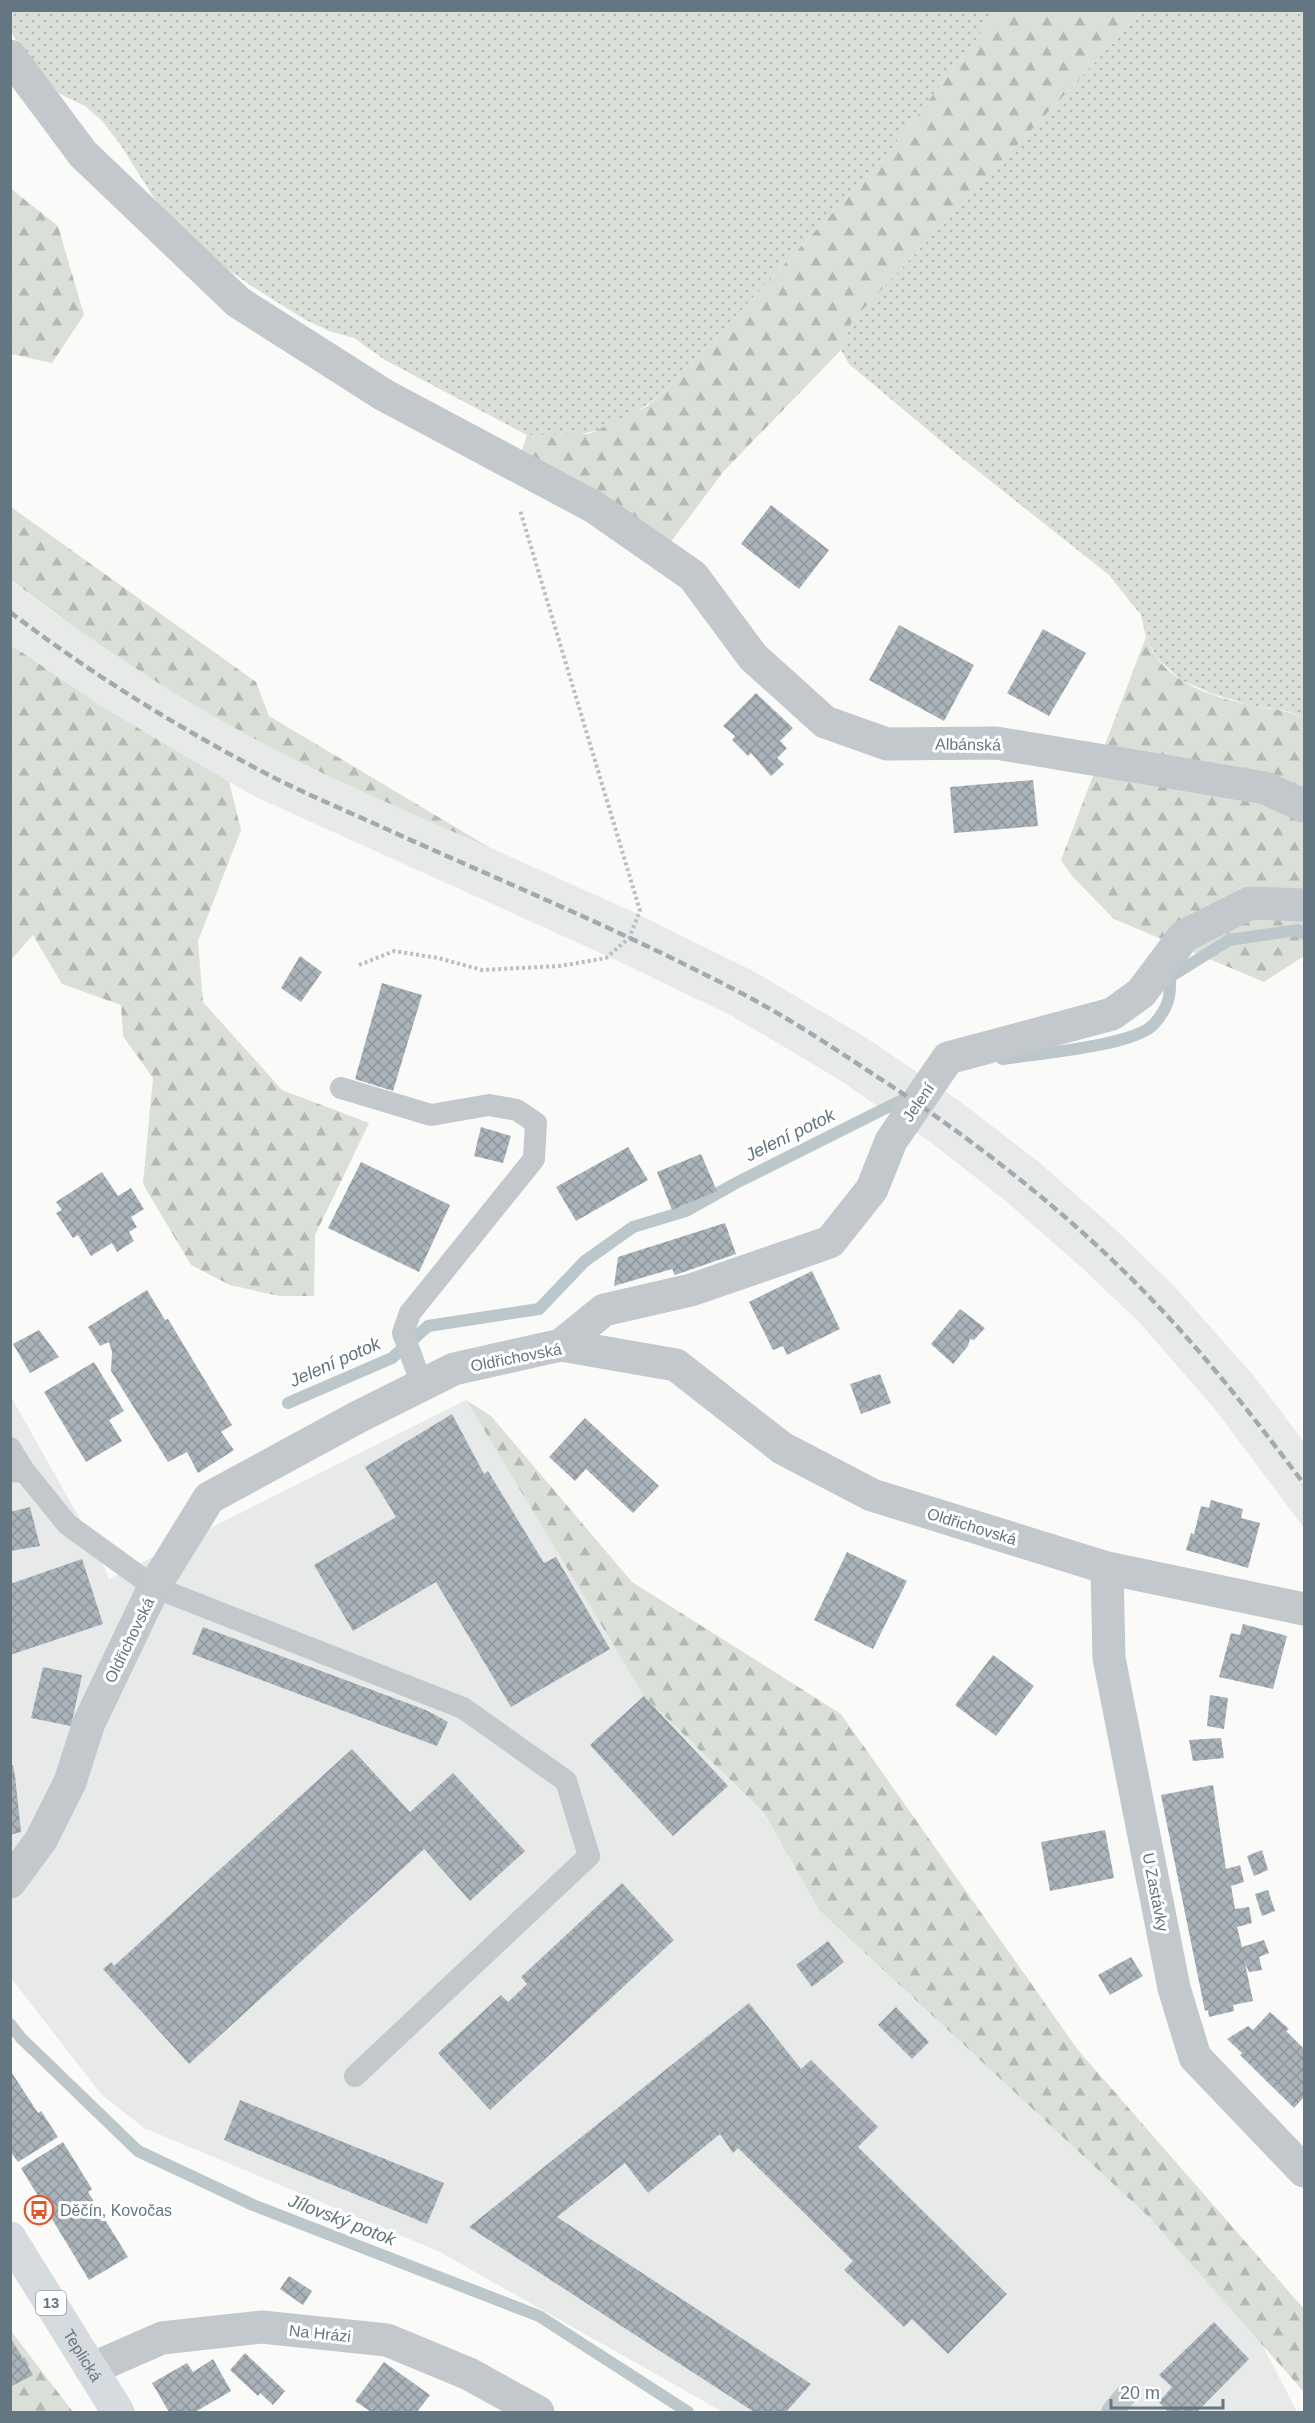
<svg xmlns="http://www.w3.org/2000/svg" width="1315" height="2423" viewBox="0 0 1315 2423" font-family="Arial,sans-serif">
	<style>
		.built { fill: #e8e9e9 }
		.grass { fill: url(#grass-dots) }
		.forest { fill: url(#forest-firs) }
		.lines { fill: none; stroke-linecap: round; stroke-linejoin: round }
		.stream { stroke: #bbc7cb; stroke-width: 12 }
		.building { fill: url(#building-cross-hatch) }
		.path { stroke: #bbbfc2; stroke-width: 4; stroke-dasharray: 3 3; stroke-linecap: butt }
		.service { stroke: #c3c8cc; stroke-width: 22 }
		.minor { stroke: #c3c8cc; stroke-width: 33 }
		.primary { stroke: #d6dbdf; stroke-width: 33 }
		.rail { stroke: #a2aab0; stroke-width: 4.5; stroke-dasharray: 9 4.5; stroke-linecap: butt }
		.labels { text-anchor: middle; stroke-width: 6; stroke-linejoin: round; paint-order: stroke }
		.shield { fill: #fff; stroke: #939fa8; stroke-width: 1.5 }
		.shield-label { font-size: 15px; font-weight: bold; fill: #657683 }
		.street-label { font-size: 16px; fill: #657683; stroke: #fff }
		.poi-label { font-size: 16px; fill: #657683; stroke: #fff; text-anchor: start }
		.water-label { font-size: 18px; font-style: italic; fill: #60757c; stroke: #fff }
	</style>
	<defs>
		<pattern id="grass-dots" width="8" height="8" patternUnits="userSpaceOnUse" patternTransform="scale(1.5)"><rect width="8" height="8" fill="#dadfd7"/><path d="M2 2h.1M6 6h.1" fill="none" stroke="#b4b9b4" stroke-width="1.8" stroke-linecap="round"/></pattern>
		<pattern id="forest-firs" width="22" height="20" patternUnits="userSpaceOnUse" patternTransform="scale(1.5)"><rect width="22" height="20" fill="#dadfd7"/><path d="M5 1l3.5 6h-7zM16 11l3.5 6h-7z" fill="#b4b9b4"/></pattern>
		<pattern id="building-cross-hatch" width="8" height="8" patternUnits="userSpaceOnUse" patternTransform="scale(1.5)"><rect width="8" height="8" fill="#aab3b9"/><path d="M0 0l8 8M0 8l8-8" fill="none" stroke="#8e969c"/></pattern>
	</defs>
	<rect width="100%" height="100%" fill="#fafaf8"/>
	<path class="built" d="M10 580 57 615 357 788 640 915 755 972 865 1037 958 1100 1040 1163 1116 1230 1175 1287 1254 1376 1304 1442V1528L1214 1408 1139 1322 1081 1267 1007 1202 929 1141 838 1079 732 1016 618 961 256 797 174 751 101 706 11 644Z
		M10 1395 93 1542 109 1579 466 1400 644 1696 764 1814 819 1910 1152 2220 1262 2344 1297 2412H723L438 2251 144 2128 101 2094 11 1978Z"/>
	<path class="grass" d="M10 11H998L884 158 671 385C626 425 588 442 527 435L385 360 354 338 329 331 304 319 250 285 202 251 161 209 120 144 102 121 85 106 60 94 41 77 11 32Z
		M1143 11H1304V718L1288 711 1249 705 1213 694 1181 680 1157 658 1146 637 1141 615 1109 575 959 456 849 364 841 350 852 321Z"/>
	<path class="forest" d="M998 11H1143L852 321 841 350 723 472 670 543 521 454 527 435 589 434 646 407 671 385 884 158Z
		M10 188 58 226 84 315 52 363 11 354Z
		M11 507 256 682 269 716 492 849C421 817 349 787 280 752 185 704 95 644 11 580Z
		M1146 637C1150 643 1152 652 1157 658 1176 685 1219 699 1250 705 1269 709 1287 710 1304 718V956L1264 982 1114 919 1072 876 1061 860Z
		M10 644 101 706 229 782 241 830 198 941 203 1002 282 1090 369 1123 315 1235 314 1296H279L230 1285 191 1265 143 1184 153 1078 123 1036 121 1005 62 984 33 935 11 960Z
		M466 1400 491 1416 632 1582 841 1714 1078 2050 1304 2309V2392L1152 2220 819 1910 764 1813 644 1696Z
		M11 2331 73 2412H11Z"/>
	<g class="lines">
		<path class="stream" d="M1002 1059C1034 1054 1135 1046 1154 1024 1168 1008 1171 997 1170 977L1229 940 1298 930 1304 934
			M288 1403 392 1358 428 1326 539 1309 585 1261 633 1227 686 1211 736 1183 912 1095
			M10 2024 21 2038 138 2151 253 2205 539 2316 688 2412"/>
	</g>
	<path class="building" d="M771 505 829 550 799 589 741 544Z
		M899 625 974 665 944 721 869 680Z
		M1043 629 1086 653 1049 716 1007 693Z
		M756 693 793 728 780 741 787 748 777 758 784 764 771 776 751 753 748 756 732 740 735 736 723 726Z
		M1033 780 1038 826 954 833 950 787Z
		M300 956 322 972 301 1002 281 988Z
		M382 983 422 995 393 1091 355 1079Z
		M481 1127 511 1136 503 1163 474 1156Z
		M628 1147 648 1180 576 1221 556 1187Z
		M701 1154 717 1191 672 1210 657 1172Z
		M361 1162 450 1205 419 1272 328 1228Z
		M102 1172 118 1196 131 1188 144 1209 131 1217 137 1227 129 1232 134 1241 117 1252 112 1243 91 1256 78 1235 73 1238 56 1213 62 1210 56 1202Z
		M725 1223 736 1254 675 1275 672 1269 614 1286 618 1257Z
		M812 1271 840 1329 787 1355 783 1346 773 1350 749 1302Z
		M147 1290 165 1320 168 1319 232 1425 221 1432 234 1450 198 1473 187 1452 168 1462 111 1371 112 1352 109 1342 100 1346 88 1327Z
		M960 1309 985 1328 974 1340 970 1339 968 1346 953 1364 931 1344Z
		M39 1330 59 1357 30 1373 13 1344Z
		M94 1362 124 1411 109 1420 122 1441 86 1462 44 1392Z
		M880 1374 891 1403 861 1414 850 1384Z
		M452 1414 484 1474 488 1471 544 1563 556 1557 610 1649 511 1707 436 1582 353 1631 314 1565 396 1517 365 1467Z
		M585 1418 659 1486 633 1513 586 1469 575 1481 549 1457Z
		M1211 1500 1243 1509 1241 1518 1260 1523 1248 1568 1186 1550 1191 1533 1194 1534 1201 1506 1209 1508Z
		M30 1507 40 1546 10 1551V1512Z
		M847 1552 907 1581 873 1649 814 1620Z
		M82 1559 103 1624 10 1655V1584Z
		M1243 1624 1287 1636 1273 1689 1219 1677 1231 1633 1240 1635Z
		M203 1627 426 1710 448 1722 437 1746 192 1654Z
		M993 1655 1034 1686 996 1736 955 1705Z
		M43 1667 82 1675 71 1726 31 1718Z
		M1210 1695 1228 1698 1224 1729 1207 1726Z
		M644 1696 728 1786 673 1836 590 1745Z
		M1221 1738 1224 1758 1193 1761 1189 1740Z
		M352 1749 410 1812 453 1773 525 1851 470 1901 424 1849 189 2064 103 1969 111 1962 114 1966Z
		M10 1765H13L15 1776 21 1832 10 1835Z
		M1213 1785 1226 1869 1240 1865 1244 1882 1231 1886 1235 1909 1249 1907 1252 1923 1237 1927 1242 1947 1264 1940 1269 1953 1259 1957 1262 1970 1249 1972 1245 1963 1253 2001 1233 2005 1234 2011 1209 2017 1208 2010 1205 2011 1161 1795Z
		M1105 1830 1114 1878 1050 1891 1041 1842Z
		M1262 1850 1268 1870 1254 1876 1247 1856Z
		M622 1883 674 1940 490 2110 438 2053 501 1995 508 2002 527 1984 521 1977Z
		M1268 1890 1275 1911 1262 1916 1255 1894Z
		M828 1941 844 1962 812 1987 796 1965Z
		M1131 1957 1143 1976 1110 1995 1098 1975Z
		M749 2003 801 2069 811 2060 878 2127 858 2147 1007 2294 948 2354 912 2319 904 2327 844 2270 853 2261 738 2148 733 2153 720 2134 648 2193 625 2163 557 2217 811 2384 786 2412H754L469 2227Z
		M896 2007 929 2042 912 2059 878 2025Z
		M1270 2012 1289 2029 1286 2031 1304 2049V2097L1294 2108 1240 2055 1242 2053 1227 2039 1248 2026 1253 2030Z
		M10 2070 38 2113 41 2111 58 2137 18 2162 10 2151Z
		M240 2100 444 2183 427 2224 224 2140Z
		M63 2142 92 2189 88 2192 128 2257 89 2280 21 2168Z
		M289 2276 312 2291 303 2305 280 2289Z
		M1214 2322 1249 2359 1197 2412H1168L1159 2402 1172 2387 1159 2375Z
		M10 2337 33 2375 10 2387Z
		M245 2353 285 2391 273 2405 260 2393 258 2396 230 2370Z
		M213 2359 231 2391 195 2412H169L152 2383 187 2363 193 2372Z
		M384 2362 430 2395 417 2412H371L355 2401Z"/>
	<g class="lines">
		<path class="path" d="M359 965 394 951 438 958 482 970 560 966 606 958 629 938 640 911 520 510"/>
		<path class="service" d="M341 1088 431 1115 489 1105 517 1110 536 1123 534 1159 410 1313 403 1333 422 1385
			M10 1448 25 1472
			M10 1471 25 1472 67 1524 154 1587 463 1708 566 1781 589 1856 355 2076
			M1112 2412 1125 2396"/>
		<path class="minor" d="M10 56 83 154 238 302 384 395 594 507 693 576 753 657 825 722 887 744 996 743 1265 788 1304 806
			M561 1345 604 1310 691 1290 830 1242 872 1189 891 1141 948 1058 1112 1014 1141 993 1184 936 1250 903 1304 905
			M1107 1568 1109 1658 1174 1988 1195 2057 1304 2171
			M10 1882 41 1840 70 1782 89 1723 154 1587 209 1498 358 1417 454 1369 561 1345 676 1365 782 1448 872 1495 1107 1568 1304 1609
			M91 2369 162 2338 262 2327 387 2340 469 2374 538 2412"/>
		<path class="primary" id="s1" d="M10 2238 118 2412"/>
		<path class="rail" d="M10 612C90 673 177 727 265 773 307 795 352 813 395 833 511 885 629 934 741 993 795 1021 845 1056 896 1089 990 1152 1081 1224 1158 1306 1211 1362 1258 1423 1304 1484"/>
	</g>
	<defs>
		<g id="bus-ring" transform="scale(1.5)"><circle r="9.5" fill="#fff" stroke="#e4572e" stroke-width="1.5"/><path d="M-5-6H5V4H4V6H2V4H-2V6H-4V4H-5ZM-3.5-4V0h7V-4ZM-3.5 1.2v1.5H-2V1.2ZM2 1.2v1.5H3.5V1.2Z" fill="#e4572e"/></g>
	</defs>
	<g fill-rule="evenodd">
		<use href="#bus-ring" x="39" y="2210"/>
	</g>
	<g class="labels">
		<rect class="shield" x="36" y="2291" width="30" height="24" rx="4.5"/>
		<g class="shield-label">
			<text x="51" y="2308">13</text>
		</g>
		<g class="street-label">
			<text transform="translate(968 744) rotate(1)" y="6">Albánská</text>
			<text transform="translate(918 1102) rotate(-55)" y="6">Jelení</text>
			<text transform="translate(516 1357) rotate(-11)" y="6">Oldřichovská</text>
			<text transform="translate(972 1526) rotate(17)" y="6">Oldřichovská</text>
			<text transform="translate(129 1640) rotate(-64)" y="6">Oldřichovská</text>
			<text transform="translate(1156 1892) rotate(79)" y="6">U Zastávky</text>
			<text transform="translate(320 2333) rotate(6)" y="6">Na Hrázi</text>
			<text dy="6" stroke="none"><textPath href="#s1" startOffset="138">Teplická</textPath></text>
		</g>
		<g class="poi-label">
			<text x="60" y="2216">Děčín, Kovočas</text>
		</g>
		<g class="water-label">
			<text transform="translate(790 1135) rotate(-26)" y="6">Jelení potok</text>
			<text transform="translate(335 1362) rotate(-24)" y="6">Jelení potok</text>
			<text transform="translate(342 2220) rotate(21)" y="6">Jílovský potok</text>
		</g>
	</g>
	<rect width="1315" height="2423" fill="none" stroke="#657683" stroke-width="24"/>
	<path d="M1111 2399v9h112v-9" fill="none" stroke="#657683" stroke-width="3"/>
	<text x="1120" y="2399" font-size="18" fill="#657683" stroke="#ffffff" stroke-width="4.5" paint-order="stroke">20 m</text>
</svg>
